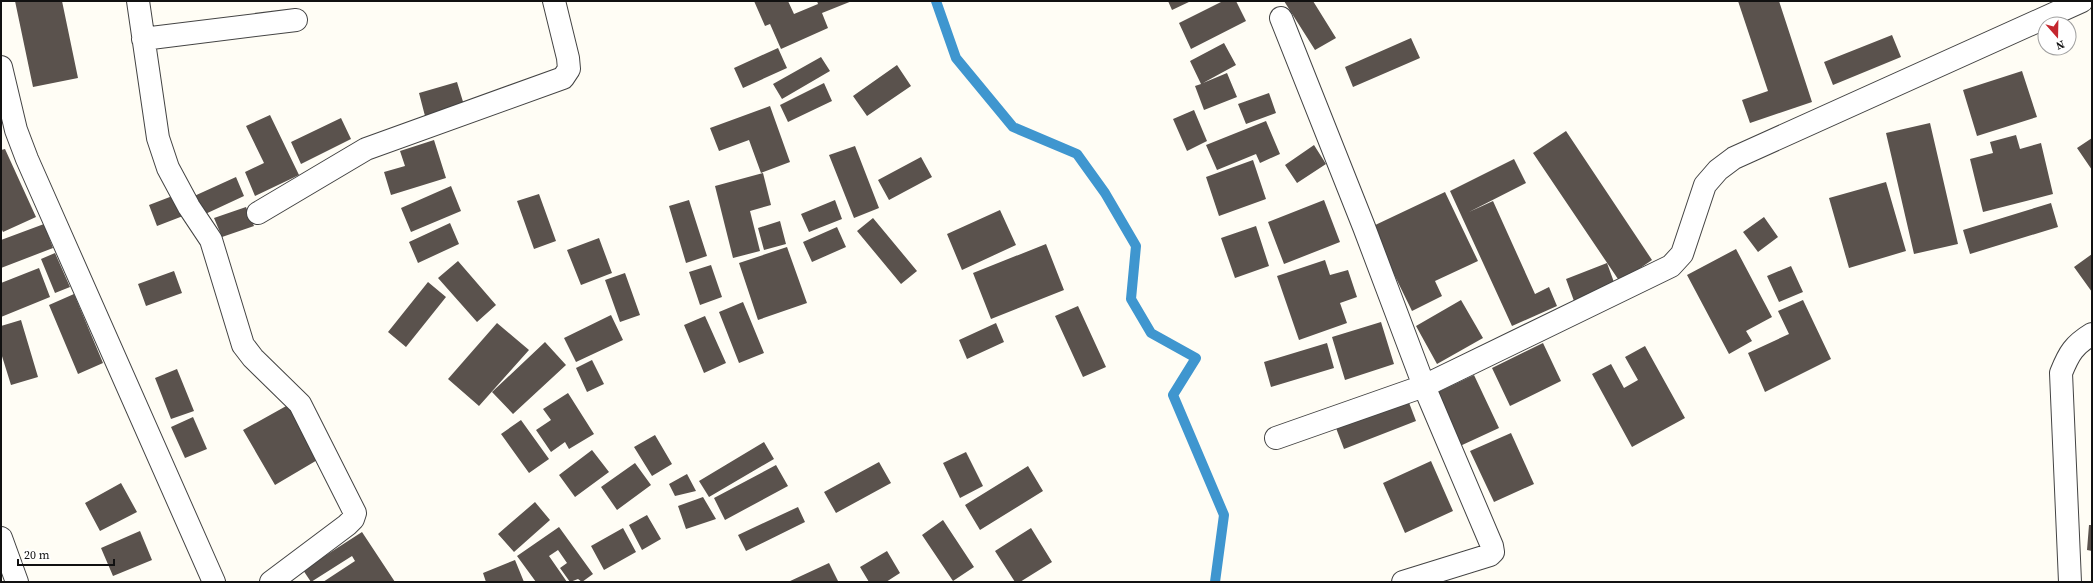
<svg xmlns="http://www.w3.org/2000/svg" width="2093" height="583" viewBox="0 0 2093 583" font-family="'Source Serif 4',serif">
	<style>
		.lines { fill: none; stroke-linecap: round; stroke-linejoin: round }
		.stream { stroke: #3f96cf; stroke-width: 10 }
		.building { fill: #5a524d }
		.street-casing { stroke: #444; stroke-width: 24 }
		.street { stroke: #fff; stroke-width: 22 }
	</style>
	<rect width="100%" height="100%" fill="#fffdf5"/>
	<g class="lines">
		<path class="stream" d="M936 1 956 58 1013 127 1077 154 1105 193 1136 246 1131 299 1151 333 1196 358 1173 395 1224 515 1215 582"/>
	</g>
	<path class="building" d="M15 1H62L78 78 33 87Z
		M754 1H788L794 14 818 4 817 1H852L822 13 828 28 781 49 770 24 765 26Z
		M1168 1H1191L1172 10Z
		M1223 1H1236L1246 21 1191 49 1179 23Z
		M1284 1H1313L1336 38 1315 50Z
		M1738 1H1779L1812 102 1750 123 1742 100 1768 91Z
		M1892 35 1901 57 1833 85 1824 62Z
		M1411 38 1420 58 1353 87 1345 67Z
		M1224 43 1236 65 1203 83 1227 73 1237 97 1204 110 1195 86 1201 84 1190 61Z
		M778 48 787 68 743 88 734 68Z
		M821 57 830 71 782 99 773 84Z
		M897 65 911 86 867 116 853 96Z
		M2022 71 2037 117 1977 136 1963 90Z
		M457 82 464 105 425 116 419 93Z
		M824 83 832 101 788 122 780 105Z
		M1269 93 1276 113 1246 124 1238 104Z
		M770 106 790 162 761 173 749 140 719 151 710 128Z
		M1194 110 1207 141 1187 151 1173 119Z
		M270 115 299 175 255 196 245 172 264 163 246 126Z
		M341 118 351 139 301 164 291 142Z
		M1266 121 1280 154 1260 163 1256 154 1217 170 1206 145Z
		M1930 123 1958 244 1914 254 1886 133Z
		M1566 131 1652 260 1620 282 1533 153Z
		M2016 135 2020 149 2041 143 2053 194 1983 212 1970 159 1993 153 1990 142Z
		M2092 138V170L2077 148Z
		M434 140 446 178 391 195 384 172 405 166 400 151Z
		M1314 145 1326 164 1297 183 1285 165Z
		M855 146 879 208 854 218 829 155Z
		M5 149 36 217 3 232 1 228V150Z
		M921 157 932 177 889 200 878 180Z
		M1514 159 1526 183 1469 212 1493 201 1535 294 1549 287 1557 306 1512 326 1450 191Z
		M1253 160 1266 199 1219 216 1206 177Z
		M763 173 771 205 750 211 760 251 733 258 715 186Z
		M236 177 244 196 201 216 192 197Z
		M1886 182 1906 251 1849 268 1829 198Z
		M451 186 461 211 411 232 401 208Z
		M1445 192 1478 261 1435 281 1442 296 1412 311 1371 227Z
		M539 194 556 241 534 249 517 201Z
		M175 195 183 216 157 226 149 205Z
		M689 200 707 256 686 263 669 206Z
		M835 200 842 219 809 232 801 214Z
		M1324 200 1340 242 1284 264 1268 222Z
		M2051 203 2058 227 1970 254 1963 230Z
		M246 207 254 226 222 237 214 218Z
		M1000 210 1016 245 962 270 947 234Z
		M1764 217 1778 237 1758 252 1743 232Z
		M873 218 917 271 901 284 857 231Z
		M780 221 786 244 764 250 758 228Z
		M450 223 459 244 418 263 409 242Z
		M44 224 53 248 1 268V240Z
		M1256 226 1269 266 1235 278 1221 238Z
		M837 227 846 247 812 262 803 242Z
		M599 238 612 273 581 285 567 250Z
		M1046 244 1064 290 991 319 973 273Z
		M787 247 807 303 758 320 739 263Z
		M1736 249 1772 317 1746 331 1752 341 1729 354 1687 275Z
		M55 253 70 287 55 293 41 259Z
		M2092 254V292L2074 267Z
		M1325 260 1330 275 1348 270 1357 297 1340 303 1347 323 1299 340 1277 276Z
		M458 261 496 305 477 322 438 278Z
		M1607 263 1615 285 1574 301 1566 279Z
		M711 265 722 297 700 305 689 272Z
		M1791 266 1803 292 1779 302 1767 276Z
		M39 268 50 297 1 317V283Z
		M174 271 182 293 146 306 138 284Z
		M625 273 640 315 620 322 605 280Z
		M428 282 446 297 406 347 388 332Z
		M74 294 103 363 78 374 49 305Z
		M1461 300 1483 338 1437 364 1416 326Z
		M1803 300 1831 359 1765 392 1748 353 1789 334 1778 311Z
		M743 302 764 353 739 363 719 312Z
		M1078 306 1106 367 1083 377 1055 316Z
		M611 315 623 340 576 362 564 338Z
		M705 316 726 363 704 373 684 325Z
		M21 320 38 377 11 385 1 353V326Z
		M1381 322 1394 364 1345 380 1332 337Z
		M497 323 529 350 479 406 448 379Z
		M996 323 1004 342 967 359 959 340Z
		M545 342 566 365 513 414 492 392Z
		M1327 343 1334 368 1271 387 1264 362Z
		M1543 343 1561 381 1510 406 1492 368Z
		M1645 346 1685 418 1632 447 1592 374 1611 364 1624 388 1638 380 1625 357Z
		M592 360 604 384 587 392 576 368Z
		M177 369 194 411 171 419 155 378Z
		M1474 375 1499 428 1460 446 1436 393Z
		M568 393 594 434 569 449 565 442 551 452 536 430 551 420 543 409Z
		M1408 400 1416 421 1344 449 1336 428Z
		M288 405 319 459 275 485 243 430Z
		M193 417 207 449 185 458 171 427Z
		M521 420 549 459 529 473 501 434Z
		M1511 433 1534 484 1494 502 1470 451Z
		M655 435 672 464 652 476 634 447Z
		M764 442 774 459 709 497 699 481Z
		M592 450 609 472 575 497 559 475Z
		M966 452 983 486 960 498 943 463Z
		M1431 461 1453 511 1405 533 1383 483Z
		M879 462 891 483 836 513 824 492Z
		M635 463 651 485 617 510 601 487Z
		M776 465 788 486 725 520 714 498Z
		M1028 466 1043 491 980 530 965 505Z
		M687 474 696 491 675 496 669 484Z
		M121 483 137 512 100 531 85 503Z
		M703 497 716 519 686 529 678 506Z
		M535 502 550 520 514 552 498 534Z
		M798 507 805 522 746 551 738 535Z
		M647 515 661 539 642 550 629 525Z
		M943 520 974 567 953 581 922 535Z
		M2089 525H2092V551L2087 550Z
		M559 527 593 574 582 582 578 579 570 582 560 568 567 563 558 550 549 556 567 582H536L517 556Z
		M623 528 636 552 604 570 591 546Z
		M1031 528 1052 562 1020 582H1015L995 551Z
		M140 531 152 560 113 576 101 548Z
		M362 532 395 582H323L355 561 352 556 311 582 303 570Z
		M887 551 900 573 886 582H869L860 567Z
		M515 560 524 582H486L483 573Z
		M829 563 838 581 788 582Z"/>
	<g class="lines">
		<g class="street-casing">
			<path id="street" d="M138 1 158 138 168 168 189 207 211 240 243 345 253 358 300 404 355 513 353 519 347 525 271 582
				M1281 18 1364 227 1424 386 1492 546 1493 552 1490 555 1403 582
				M143 39 296 20
				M1 67 16 130 27 159 214 582
				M258 213 366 149 563 78 569 69 568 58 554 1
				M1276 438 1424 386 1671 266 1682 254 1705 185 1718 170 1734 158 2082 1
				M1 538 17 582
				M2070 582 2061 373C2069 353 2074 345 2092 334"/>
		</g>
		<use href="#street" class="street"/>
	</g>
	<rect width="2093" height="583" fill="none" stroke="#111111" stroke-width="4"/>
	<g transform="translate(2057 36) rotate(160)"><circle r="19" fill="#ffffff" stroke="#a0a0a0"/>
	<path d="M0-3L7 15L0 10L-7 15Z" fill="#c4262e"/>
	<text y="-6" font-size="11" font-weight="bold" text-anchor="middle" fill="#111111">N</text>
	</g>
	<path d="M18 559v6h96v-6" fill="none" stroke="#111111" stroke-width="2"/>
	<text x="24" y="559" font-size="12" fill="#111111" stroke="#ffffff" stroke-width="3" paint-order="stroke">20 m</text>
</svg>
